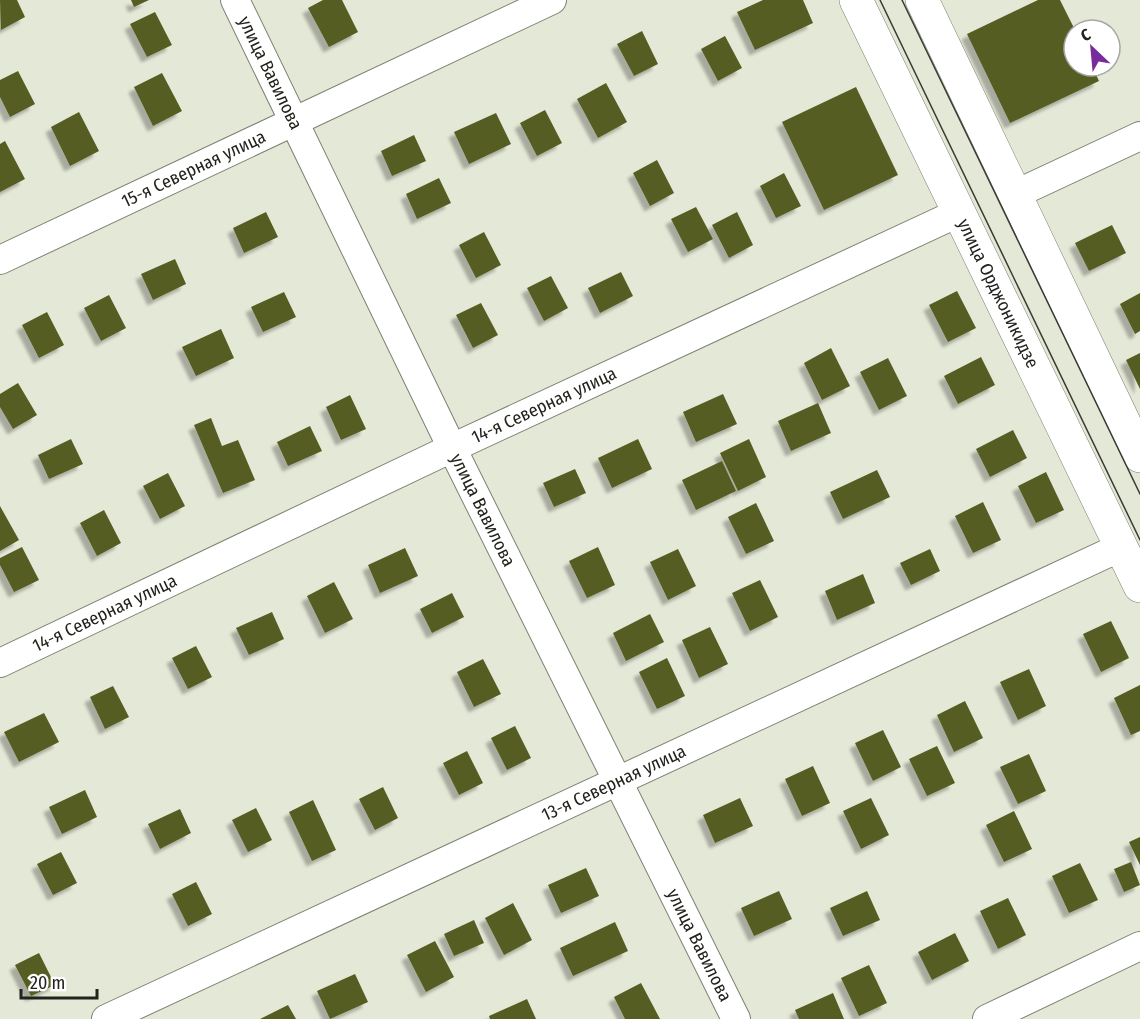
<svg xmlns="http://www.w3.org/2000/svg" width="1140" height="1019" viewBox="0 0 1140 1019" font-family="'Fira Sans Condensed',sans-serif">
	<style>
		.building { fill: #545d20; filter: url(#shadow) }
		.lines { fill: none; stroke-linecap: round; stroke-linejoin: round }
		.minor-casing { stroke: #7e8172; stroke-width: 30 }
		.major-casing { stroke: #7e8172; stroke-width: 34 }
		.minor { stroke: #fff; stroke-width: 28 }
		.major { stroke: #fff; stroke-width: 33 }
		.tram { stroke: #3a3b34; stroke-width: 1.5 }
		.labels { text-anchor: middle; stroke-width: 6; stroke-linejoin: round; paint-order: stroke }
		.street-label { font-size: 18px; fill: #22231d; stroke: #fff }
	</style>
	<defs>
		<filter id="shadow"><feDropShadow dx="-5.5" dy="5.5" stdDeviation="1.5" flood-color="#0004"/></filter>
	</defs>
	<rect width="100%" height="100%" fill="#e4e8d7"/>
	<path class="building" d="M0 0H17L25 17 1 30Z
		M131 0H149L134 7Z
		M323 0H342L358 32 329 47 308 8Z
		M763 0H803L813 23 755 50 737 12Z
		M1038 0H1060L1075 30 1074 66H1092L1099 81 1010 123 967 34Z
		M155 12 172 45 147 57 130 24Z
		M642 31 658 64 634 76 617 44Z
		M725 36 742 68 718 81 701 49Z
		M18 71 35 104 10 117 0 97V80Z
		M162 73 182 111 153 126 134 87Z
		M606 83 627 122 598 138 577 99Z
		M856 87 898 175 824 210 782 122Z
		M545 110 562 143 537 156 520 123Z
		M79 112 99 151 70 166 51 127Z
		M496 113 511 144 469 164 454 132Z
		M414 135 426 161 392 176 381 151Z
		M5 141 25 179 0 192V144Z
		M657 160 674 193 650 206 633 173Z
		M784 173 801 206 776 218 760 186Z
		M439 178 451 203 417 219 406 194Z
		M696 207 713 239 688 252 671 219Z
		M266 212 278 237 244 253 233 228Z
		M737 212 753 245 729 258 712 225Z
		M1112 225 1126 253 1089 271 1075 243Z
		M484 232 501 265 476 278 459 245Z
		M175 259 186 284 153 300 141 274Z
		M621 272 633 296 600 313 588 288Z
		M551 276 568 308 544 321 527 288Z
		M957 291 976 328 948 342 929 305Z
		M284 292 296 317 263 332 251 307Z
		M1140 293V331L1135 334 1120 304Z
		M109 295 126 328 101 341 84 308Z
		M481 303 498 335 473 348 456 315Z
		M47 312 64 345 39 358 22 325Z
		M221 329 234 358 196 376 182 347Z
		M831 348 850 386 822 400 804 363Z
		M1140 353V389L1126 360Z
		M981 357 995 385 958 404 944 376Z
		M888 358 907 396 879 410 860 372Z
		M18 383 37 415 13 429 0 407V394Z
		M723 394 737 424 696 442 683 412Z
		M350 395 366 429 341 440 326 407Z
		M818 403 831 433 791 451 778 421Z
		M211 418 222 446 238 440 255 480 223 493 194 425Z
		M310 426 322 451 288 466 277 442Z
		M1013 430 1027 458 990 477 976 449Z
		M71 439 83 464 49 479 38 455Z
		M638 439 652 469 612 488 598 458Z
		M749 439 766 477 738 491 720 453Z
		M722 461 736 491 696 510 682 480Z
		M575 469 586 493 554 507 543 483Z
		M877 470 890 497 843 519 830 492Z
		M1046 472 1064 510 1036 523 1018 486Z
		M168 473 185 506 160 519 143 486Z
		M983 502 1001 540 973 553 955 516Z
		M756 503 774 541 746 554 728 517Z
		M0 506 19 540 0 551Z
		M104 510 121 543 97 556 80 523Z
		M22 547 39 580 14 592 0 565V558Z
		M598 547 615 585 587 598 569 561Z
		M405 548 418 576 380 593 368 565Z
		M678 549 696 586 668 600 650 562Z
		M930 549 940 571 911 585 900 563Z
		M863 574 875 603 837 620 825 591Z
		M760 580 778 617 750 631 732 593Z
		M334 582 353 619 325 633 307 596Z
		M452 593 464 617 432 633 420 609Z
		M272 612 284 639 249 655 236 628Z
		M650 614 664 642 626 661 613 633Z
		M1111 621 1129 658 1101 672 1083 634Z
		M710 627 728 664 699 678 682 640Z
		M196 646 212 677 188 689 172 658Z
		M667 658 685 696 657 709 639 672Z
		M483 659 501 694 474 707 457 672Z
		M1029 669 1046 706 1018 720 1000 682Z
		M1140 685V731L1131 735 1114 698Z
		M113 686 129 717 105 729 90 697Z
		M965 701 983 738 954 752 937 715Z
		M44 713 59 742 19 762 4 732Z
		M515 726 531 758 507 770 491 738Z
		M883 730 901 767 873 781 855 743Z
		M937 746 955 783 927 796 909 759Z
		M467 751 483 783 459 795 443 763Z
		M1029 754 1046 791 1018 804 1000 767Z
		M813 766 830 803 802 816 785 779Z
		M383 787 398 818 375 830 359 799Z
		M85 790 97 817 62 834 49 807Z
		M740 798 753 826 715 843 703 815Z
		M871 798 889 835 861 849 843 811Z
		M313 800 336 850 312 861 289 812Z
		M256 808 272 840 248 852 232 820Z
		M180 809 191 833 160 849 148 824Z
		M1014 811 1032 849 1004 862 986 825Z
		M1140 837V865L1129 842Z
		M61 852 77 883 53 895 37 864Z
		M1131 862 1140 885 1124 892 1114 869Z
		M1080 863 1098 900 1069 913 1052 876Z
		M586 868 599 896 561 913 548 885Z
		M196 882 212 914 188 926 172 894Z
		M779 891 792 919 754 936 741 908Z
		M867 891 880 920 843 936 830 908Z
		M1008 898 1026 935 998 949 980 911Z
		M513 903 532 940 504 955 485 918Z
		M474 920 484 943 454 956 444 934Z
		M615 922 628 951 573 976 560 948Z
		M955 933 969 961 932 980 918 952Z
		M435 941 454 977 426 992 407 955Z
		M39 953 55 985 31 996 15 965Z
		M869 965 887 1003 859 1016 841 978Z
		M355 974 368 1002 330 1019 317 991Z
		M641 983 660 1019H625L614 997Z
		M833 993 844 1019H799L795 1010Z
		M527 999 536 1019H490L489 1016Z
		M288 1005 296 1019H260Z"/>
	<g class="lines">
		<g class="minor-casing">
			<g id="minor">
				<path id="s1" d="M235 0 452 448 736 1019"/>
				<path d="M1016 194 1140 136"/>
				<path id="s2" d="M0 260 552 0"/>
				<path id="s3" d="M0 663 452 448 958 213"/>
				<path id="s4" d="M106 1019 1121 547"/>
				<path d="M987 1019 1140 946"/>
			</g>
		</g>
		<g class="major-casing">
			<g id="major">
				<path id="s5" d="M856 0 1140 586"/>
				<path d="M922 0 1140 456"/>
			</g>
		</g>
		<use href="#minor" class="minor"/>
		<use href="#major" class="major"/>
		<path class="tram" d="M880 0 1140 540
			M902 0 1140 494"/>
	</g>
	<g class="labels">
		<g class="street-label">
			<text dy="6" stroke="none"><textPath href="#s1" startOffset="81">улица Вавилова</textPath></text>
			<text dy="6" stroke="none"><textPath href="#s2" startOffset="214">15-я Северная улица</textPath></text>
			<text dy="6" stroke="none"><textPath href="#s5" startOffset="326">улица Орджоникидзе</textPath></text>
			<text dy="6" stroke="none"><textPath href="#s3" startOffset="602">14-я Северная улица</textPath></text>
			<text dy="6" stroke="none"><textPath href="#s1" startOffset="567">улица Вавилова</textPath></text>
			<text dy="6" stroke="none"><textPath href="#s3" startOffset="116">14-я Северная улица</textPath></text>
			<text dy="6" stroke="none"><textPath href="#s4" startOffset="560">13-я Северная улица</textPath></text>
			<text dy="6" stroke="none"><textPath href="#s1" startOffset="1053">улица Вавилова</textPath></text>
		</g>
	</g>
	<g transform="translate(1092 48) rotate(334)"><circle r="28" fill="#ffffff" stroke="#a7a7a5" stroke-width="1.5"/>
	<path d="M0-4.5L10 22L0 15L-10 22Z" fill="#782b9c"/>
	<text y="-9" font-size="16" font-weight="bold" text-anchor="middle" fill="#22231d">С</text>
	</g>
	<path d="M21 989v9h76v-9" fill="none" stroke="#22231d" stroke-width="3"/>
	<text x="30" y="989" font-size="18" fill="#22231d" stroke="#ffffff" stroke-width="4.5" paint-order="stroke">20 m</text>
</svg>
